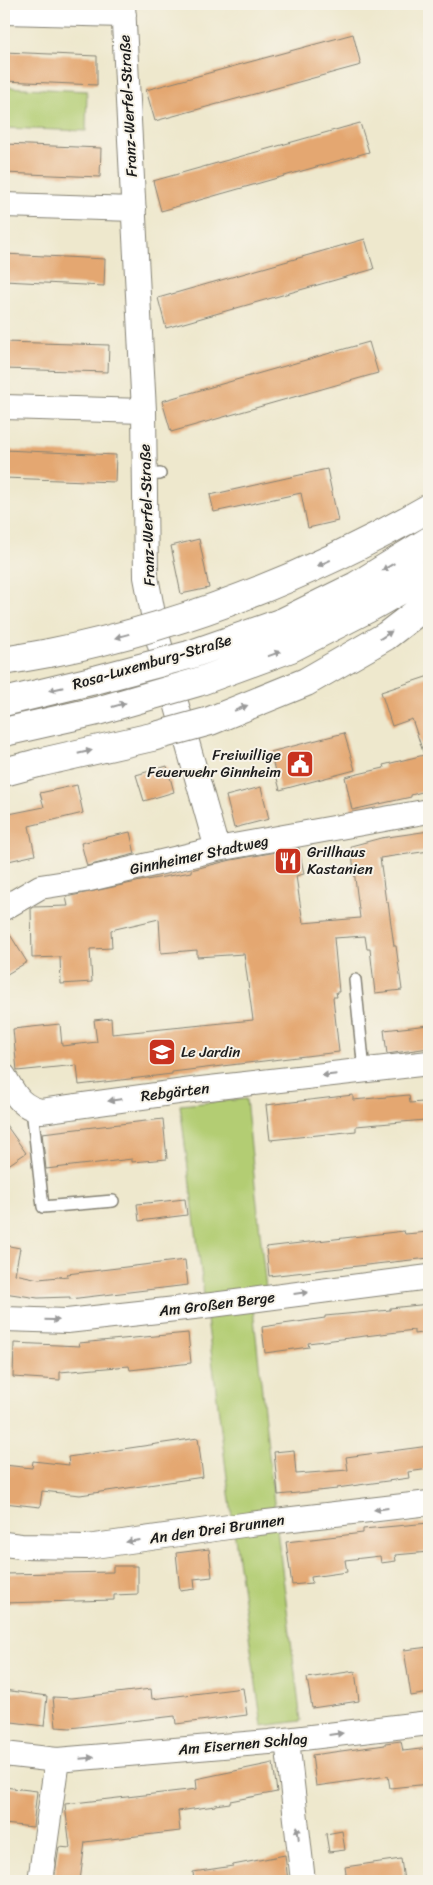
<svg xmlns="http://www.w3.org/2000/svg" width="433" height="1885" viewBox="0 0 433 1885" font-family="Sriracha,sans-serif">
	<style>
		.green { fill: #b3cd73; stroke: #687448 }
		.building { fill: #e4a771 }
		.lines { fill: none; stroke-linecap: round; stroke-linejoin: round }
		.service-casing { stroke: #858274; stroke-width: 14 }
		.minor-casing { stroke: #858274; stroke-width: 26 }
		.trunk-casing { stroke: #858274; stroke-width: 30 }
		.service { stroke: #fff; stroke-width: 11 }
		.minor { stroke: #fff; stroke-width: 24 }
		.trunk { stroke: #fff; stroke-width: 28 }
		.trunk-bridge-casing { stroke: #858274; stroke-width: 30; stroke-linecap: butt }
		.trunk-bridge { stroke: #fff; stroke-width: 28 }
		.oneway { fill: #999 }
		.labels { text-anchor: middle; stroke-width: 4; stroke-linejoin: round; paint-order: stroke }
		.street-label { font-size: 15px; fill: #1c1c1c; stroke: #f7f3e8 }
		.poi-label { font-size: 15px; fill: #1c1c1c; stroke: #f7f3e8; text-anchor: start }
	</style>
	<rect width="100%" height="100%" fill="#f7f3e8"/>
	<filter id="ink" filterUnits="userSpaceOnUse"><feTurbulence type="fractalNoise" baseFrequency=".02" numOctaves="2"/><feDisplacementMap in="SourceGraphic" scale="10" xChannelSelector="R" yChannelSelector="G"/><feConvolveMatrix kernelMatrix="1 2 1 2 8 2 1 2 1" color-interpolation-filters="sRGB"/></filter>
	<filter id="wash" filterUnits="userSpaceOnUse"><feTurbulence type="fractalNoise" baseFrequency=".0096" numOctaves="4" result="noise"/><feDisplacementMap in="SourceGraphic" scale="20" xChannelSelector="R" yChannelSelector="G"/><feGaussianBlur stdDeviation="1.12" result="paint"/><feColorMatrix in="noise" values="0 0 0 0 0 0 0 0 0 0 0 0 0 0 0 0 0 1.4 0 .05"/><feComposite in="paint" operator="in"/></filter>
	<g filter="url(#wash)">
		<rect width="100%" height="100%" fill="#eee8cd"/>
		<path class="green" d="M4 87 87 91 86 131 4 128Z
			M246 1099 266 1289 251 1290 276 1521 301 1721 262 1726 232 1517 180 1105Z"/>
		<g id="blocks">
			<path class="building" d="M353 34 361 65 155 121 146 90Z
				M4 52 97 56V85L4 81Z
				M360 123 369 152 161 211 153 181Z
				M4 144 101 148 100 177 4 173Z
				M365 239 374 269 166 328 158 298Z
				M4 254 105 259 104 286 4 281Z
				M4 342 109 345 108 372 4 369Z
				M369 342 378 373 171 432 162 401Z
				M4 450 116 455 115 482 4 478Z
				M327 469 338 521 308 528 301 493 214 512 210 495Z
				M199 539 209 588 181 594 171 546Z
				M429 676V790L411 795V797L352 810 345 777 384 768 383 765 424 755 412 719 392 726 381 692Z
				M344 733 355 770 280 790 270 752Z
				M167 766 174 792 144 801 136 775Z
				M77 785 83 813 29 826 35 855 4 862V815L44 807 40 793Z
				M261 787 269 819 234 828 226 796Z
				M429 831V851L380 858 386 902H388L394 946H396L402 990 375 993 370 949H367L365 936 334 938 339 992H336L337 997H333L339 1052 172 1072V1074L79 1085 77 1065 17 1071 13 1029 60 1024 62 1046 97 1042 94 1020 111 1018 112 1034 253 1020 244 954 197 957V950L161 953 159 919 111 930 112 948 90 949 92 982 61 984 60 957 32 958 31 908 33 907 68 906 66 897 141 881 191 872V870L231 860 299 848 304 874 296 876 303 923 360 918 351 846 381 838Z
				M130 832 135 854 87 866 81 843Z
				M4 925 27 962 4 976Z
				M429 1025V1048L387 1054 384 1030Z
				M353 1095V1100L409 1095 410 1103 423 1102 425 1120 356 1126V1131L270 1140 266 1105Z
				M163 1119 167 1159 132 1162V1159L46 1169 42 1133Z
				M4 1122 26 1153 4 1168Z
				M185 1199 187 1215 139 1221 137 1204Z
				M404 1231 405 1234 429 1232V1258L269 1276 266 1247Z
				M4 1245 20 1248 15 1274 39 1279 68 1276 67 1274 185 1260 188 1285 70 1299V1297L38 1298 4 1293Z
				M429 1304V1332L414 1334V1330L308 1343 309 1347 265 1353 262 1327 325 1318V1316L390 1310V1308Z
				M188 1333 191 1363 130 1370 129 1366 60 1372V1380L13 1377 14 1343 80 1346 79 1343Z
				M198 1438 203 1477 80 1495 42 1491 40 1507 4 1503V1465L32 1468 33 1461 69 1465 68 1457Z
				M429 1446V1469L408 1472 409 1478 337 1488V1489L278 1495 274 1452 294 1450 296 1474 348 1470 346 1457Z
				M429 1523V1552L395 1555 396 1561 381 1563 380 1556 345 1560 347 1572 311 1577 312 1583 292 1585 286 1542 363 1533V1529Z
				M209 1549 212 1577 194 1579 195 1589 180 1591 176 1553Z
				M113 1566H138V1594L114 1595V1600L4 1603V1574L113 1572Z
				M429 1647V1693L411 1696 404 1650Z
				M355 1671 359 1701 312 1708 307 1678Z
				M243 1688 247 1715 176 1724 175 1716 70 1728 56 1727 53 1697 72 1698 151 1689 152 1699Z
				M4 1690 47 1696 44 1726 4 1721Z
				M401 1741 403 1751 429 1748V1784L390 1788 388 1776 316 1786 312 1755 385 1745V1743Z
				M273 1763 277 1792 230 1801V1803L215 1805V1806L178 1811 180 1831 85 1842 80 1881H54L59 1847 70 1848 65 1804 197 1789 196 1779Z
				M4 1787 37 1791 33 1827 4 1824Z
				M342 1831 345 1850 329 1852 326 1834Z
				M285 1855 288 1881H194L193 1872 233 1866V1865Z
				M401 1859 404 1881H347L345 1867Z"/>
		</g>
	</g>
	<g filter="url(#ink)">
		<use href="#blocks" fill-opacity="0" stroke="#858274" stroke-width="1"/>
		<g class="lines">
			<g class="service-casing">
				<path id="service" d="M145 475 160 474
					M355 980 364 1071
					M32 1109 43 1207 113 1201"/>
			</g>
			<g class="minor-casing">
				<path id="minor" d="M123 4 144 411 146 577 157 635 217 849
					M4 12 124 15
					M4 205 134 209
					M4 407 144 411
					M4 908 40 887 85 880 217 849 429 811
					M4 1076C15 1094 19 1106 41 1111L192 1090 429 1063
					M4 1319 67 1321 212 1305 429 1277
					M4 1544 21 1546 87 1547 250 1524 429 1503
					M287 1740 303 1881
					M4 1754 57 1760 269 1742 429 1723
					M40 1881 57 1760"/>
			</g>
			<g class="trunk-casing">
				<path id="trunk" d="M4 661 49 653
					M4 772 38 763"/>
			</g>
			<use href="#service" class="service"/>
			<use href="#minor" class="minor"/>
			<use href="#trunk" class="trunk"/>
			<g class="trunk-bridge-casing">
				<path id="trunk-bridge" d="M49 653C183 626 310 576 429 508
					M4 702 91 681 189 655 283 622 356 586 429 541
					M4 732 97 711 198 682 291 648 367 609 429 574
					M38 763 152 737 210 721 306 682 386 636 429 603"/>
			</g>
			<use href="#trunk-bridge" class="trunk-bridge"/>
		</g>
		<defs><path id="oneway-solid" d="M-6-.8H1V-3.2L6.5 0L1 3.2V.8H-6Z" transform="scale(1.25)"/></defs>
		<g class="oneway">
			<use href="#oneway-solid" transform="translate(324 563) rotate(155)"/>
			<use href="#oneway-solid" transform="translate(388 567) rotate(149)"/>
			<use href="#oneway-solid" transform="translate(386 635) rotate(-34)"/>
			<use href="#oneway-solid" transform="translate(122 636) rotate(165)"/>
			<use href="#oneway-solid" transform="translate(274 654) rotate(-20)"/>
			<use href="#oneway-solid" transform="translate(56 689) rotate(167)"/>
			<use href="#oneway-solid" transform="translate(119 705) rotate(-16)"/>
			<use href="#oneway-solid" transform="translate(241 708) rotate(-22)"/>
			<use href="#oneway-solid" transform="translate(85 752) rotate(-13)"/>
			<use href="#oneway-solid" transform="translate(329 1075) rotate(174)"/>
			<use href="#oneway-solid" transform="translate(115 1100) rotate(172)"/>
			<use href="#oneway-solid" transform="translate(301 1293) rotate(-7)"/>
			<use href="#oneway-solid" transform="translate(52 1320) rotate(1)"/>
			<use href="#oneway-solid" transform="translate(381 1509) rotate(173)"/>
			<use href="#oneway-solid" transform="translate(133 1541) rotate(172)"/>
			<use href="#oneway-solid" transform="translate(336 1734) rotate(-7)"/>
			<use href="#oneway-solid" transform="translate(87 1758) rotate(-5)"/>
			<use href="#oneway-solid" transform="translate(298 1833) rotate(-97)"/>
		</g>
	</g>
	<defs>
		<g id="civic-square" transform="scale(1.4375)"><rect x="-9" y="-9" width="18" height="18" rx="4" fill="#c8321e" stroke="#f7f3e8"/><path d="M-.6-6.5H3V-4.5H.6V-3L4-1V1h2V6H-6V1h2V-1L-.6-3ZM-1.2 2.5V6h2.4V2.5Z" fill="#fff"/></g>
		<g id="restaurant-square" transform="scale(1.4375)"><rect x="-9" y="-9" width="18" height="18" rx="4" fill="#c8321e" stroke="#f7f3e8"/><path d="M-5-6h1v4h1v-4h1v4h1v-4h1v5L-1.5 .5V6h-2V.5L-5-1ZM5-6V6H3V1.5H1.5Q1.5-4 5-6Z" fill="#fff"/></g>
		<g id="school-square" transform="scale(1.4375)"><rect x="-9" y="-9" width="18" height="18" rx="4" fill="#c8321e" stroke="#f7f3e8"/><path d="M0-5L7-2L0 1L-7-2ZM-4 1L0 2.5L4 1V4Q0 6-4 4Z" fill="#fff"/></g>
	</defs>
	<g fill-rule="evenodd">
		<use href="#civic-square" x="300" y="764"/>
		<use href="#restaurant-square" x="288" y="861"/>
		<use href="#school-square" x="162" y="1052"/>
	</g>
	<g class="labels">
		<g class="street-label">
			<text transform="translate(128 106) rotate(-93)" y="5">Franz-Werfel-Straße</text>
			<text transform="translate(147 515) rotate(-92)" y="5">Franz-Werfel-Straße</text>
			<text transform="translate(152 662) rotate(-16)" y="5">Rosa-Luxemburg-Straße</text>
			<text transform="translate(199 855) rotate(-12)" y="5">Ginnheimer Stadtweg</text>
			<text transform="translate(175 1092) rotate(-7)" y="5">Rebgärten</text>
			<text transform="translate(217 1304) rotate(-7)" y="5">Am Großen Berge</text>
			<text transform="translate(217 1529) rotate(-8)" y="5">An den Drei Brunnen</text>
			<text transform="translate(243 1744) rotate(-5)" y="5">Am Eisernen Schlag</text>
		</g>
		<g class="poi-label">
			<text x="281" y="760" text-anchor="end">Freiwillige<tspan x="281" dy="17">Feuerwehr Ginnheim</tspan></text>
			<text x="307" y="857">Grillhaus<tspan x="307" dy="17">Kastanien</tspan></text>
			<text x="181" y="1057">Le Jardin</text>
		</g>
	</g>
	<rect width="433" height="1885" fill="none" stroke="#f7f3e8" stroke-width="20"/>
</svg>
